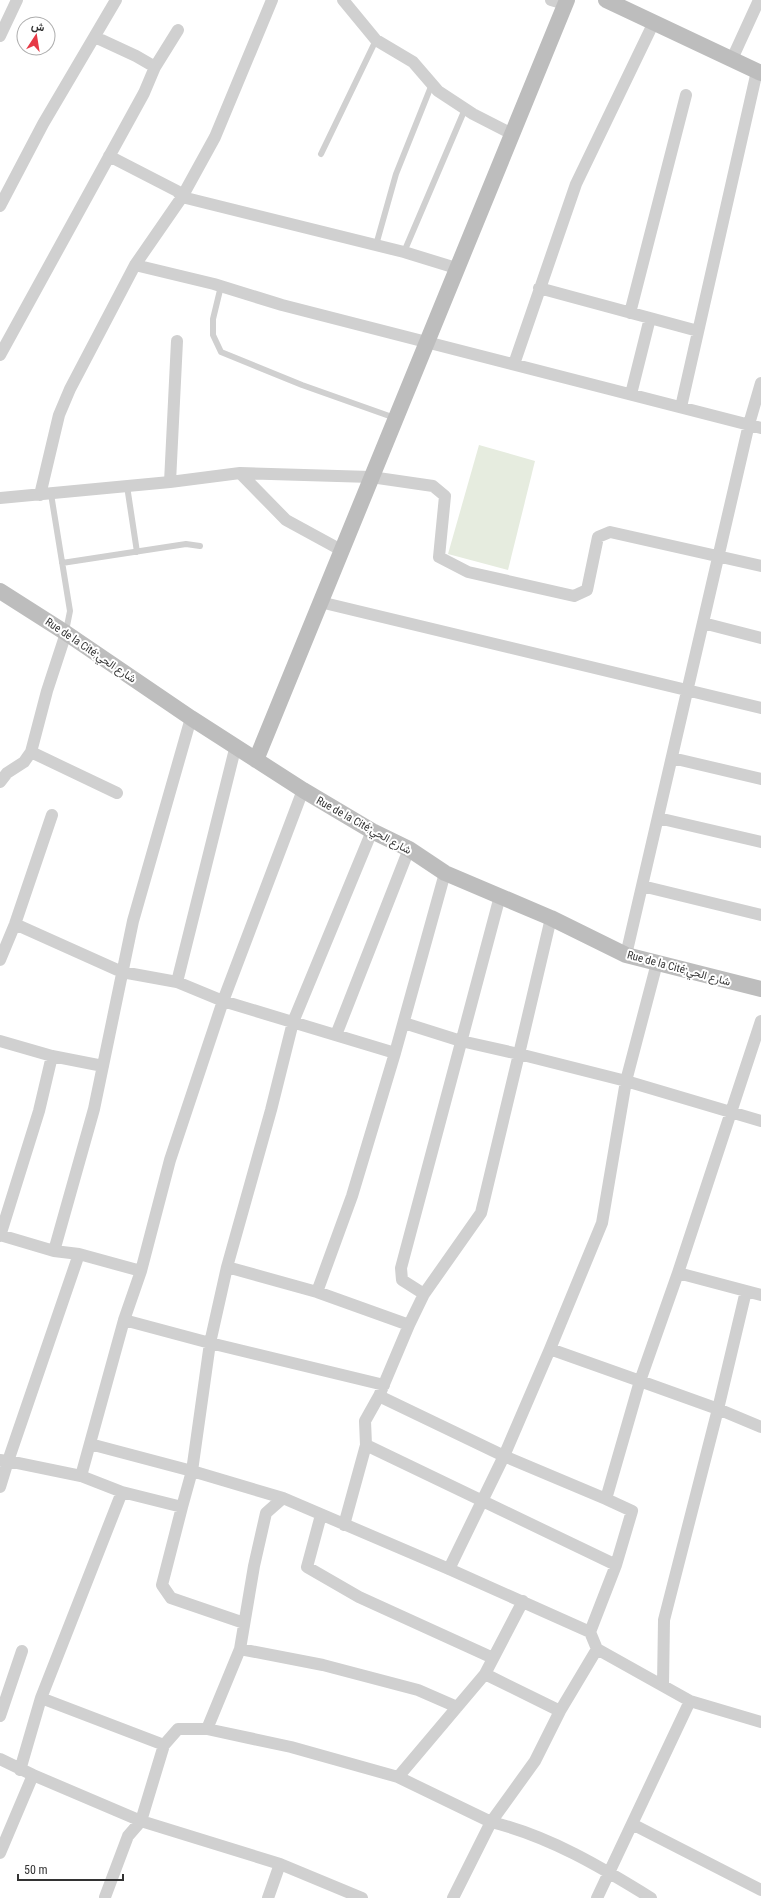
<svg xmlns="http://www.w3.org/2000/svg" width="761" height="1898" viewBox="0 0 761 1898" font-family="'Roboto Condensed',Vazirmatn,sans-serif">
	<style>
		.green { fill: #e6ecdf }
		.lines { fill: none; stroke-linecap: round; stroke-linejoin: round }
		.lane { stroke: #d0d0d0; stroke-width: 6 }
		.street { stroke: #d0d0d0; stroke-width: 12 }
		.secondary { stroke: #bdbdbd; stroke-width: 16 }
		.labels { text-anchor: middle; stroke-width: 4; stroke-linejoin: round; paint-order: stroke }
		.street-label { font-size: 11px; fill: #333; stroke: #fff }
	</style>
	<rect width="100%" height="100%" fill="#fff"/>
	<path class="green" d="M479 445 535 461 508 570 448 554Z"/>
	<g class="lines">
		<path class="lane" d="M321 154 376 40
			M376 245 396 174 432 84
			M404 252 465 109
			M221 286 213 319V335L221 352 302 385 395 418
			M127 486 137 552
			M51 494 70 611 66 631
			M62 563 186 544 200 546"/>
		<path class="street" d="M343 0 376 40 413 62 438 91 473 114 512 134
			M551 0 565 4
			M0 36 17 0
			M732 59 759 0
			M155 67 178 30
			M109 156 177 191 182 197 404 252 456 268
			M0 206 43 124 116 0
			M135 265 214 284 282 305 761 428
			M539 288 698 331
			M630 313 686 95
			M0 355 144 93 155 67 136 56 95 37
			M514 364 576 184 654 22
			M631 394 650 318
			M681 407 757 71
			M240 473 286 520 341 550
			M170 482 177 341
			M40 495 59 415 70 389 135 265 182 197 215 137 272 0
			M0 498 170 482 240 473 371 477 433 486 445 496 439 557 468 572 574 596 587 590 598 537 610 532 761 566
			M320 602 761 708
			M703 623 761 638
			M31 752 117 793
			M672 758 761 779
			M0 782 7 773 24 762 31 752 47 691 66 633
			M658 818 761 842
			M372 831 293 1022 271 1110 227 1267 210 1343 384 1385
			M642 886 761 915
			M15 924 122 972 177 982 236 745
			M626 955 749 424 761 383
			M0 960 15 924 52 815
			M177 982 223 1001 395 1053 352 1196 317 1292
			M761 1021 678 1273 640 1381 718 1409 761 1427
			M404 1023 461 1041 519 1054 551 918
			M336 1035 409 849
			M0 1041 52 1056 103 1066
			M395 1053 445 873
			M0 1235 54 1251 79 1254
			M0 1236 39 1111 52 1056
			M54 1251 94 1109 133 921 191 718
			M227 1267 317 1292 409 1325 379 1396 504 1456 449 1569
			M141 1271 170 1160 223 1001 303 790
			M678 1273 761 1295
			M424 1294 402 1280 401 1268 500 896
			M409 1325 424 1294 481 1213 519 1054 626 1081 761 1121
			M550 1349 640 1381 606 1499 504 1456Z
			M550 1349 602 1223 626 1081 657 963
			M366 1445 365 1421 379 1396
			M0 1460 8 1461 79 1254 141 1271 124 1320 210 1343 192 1471 90 1444
			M81 1476 124 1320
			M0 1487 8 1461 81 1476 122 1492
			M606 1499 632 1511 616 1565
			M182 1507 162 1585 171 1598 244 1623
			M321 1515 307 1567 359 1597 493 1658
			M344 1525 366 1445 616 1565 590 1632
			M523 1601 485 1674 560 1711
			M240 1649 254 1566 266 1513 283 1498
			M597 1649 560 1711 535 1761 491 1822C549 1836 601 1867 651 1898
			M663 1685 664 1620 718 1409 746 1291
			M41 1698 122 1492 182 1507 192 1471 283 1498 449 1569 590 1632 597 1649 690 1701 761 1722
			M0 1716 22 1651
			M207 1729 240 1649 323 1665 418 1690 457 1707
			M164 1745 178 1729H207L291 1747 398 1777
			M0 1759 33 1775 141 1821 280 1864 362 1898
			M20 1770 41 1698 164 1745 141 1821 128 1836 105 1897
			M632 1824 761 1890
			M0 1853 33 1775
			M268 1898 280 1864
			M453 1898 491 1822 398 1777 485 1674
			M597 1898 690 1701"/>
		<path class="secondary" d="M606 0 761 73
			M0 591 66 633 191 718 303 790 372 831 409 849 445 873 551 918 626 955 761 989
			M256 760 567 0"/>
	</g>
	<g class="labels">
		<g class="street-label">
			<text transform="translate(91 650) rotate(34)" y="4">Rue de la Cité;شارع الحي</text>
			<text transform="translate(364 825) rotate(29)" y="4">Rue de la Cité;شارع الحي</text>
			<text transform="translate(679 968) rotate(15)" y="4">Rue de la Cité;شارع الحي</text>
		</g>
	</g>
	<g transform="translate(36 36) rotate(12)"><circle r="19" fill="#ffffff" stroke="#adadad"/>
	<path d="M0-3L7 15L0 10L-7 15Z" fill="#e63946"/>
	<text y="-6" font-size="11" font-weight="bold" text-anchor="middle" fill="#333333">ش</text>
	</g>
	<path d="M18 1874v6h105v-6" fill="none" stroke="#333333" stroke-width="2"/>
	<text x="24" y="1874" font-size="12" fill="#333333" stroke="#ffffff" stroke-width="3" paint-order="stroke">50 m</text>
</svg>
